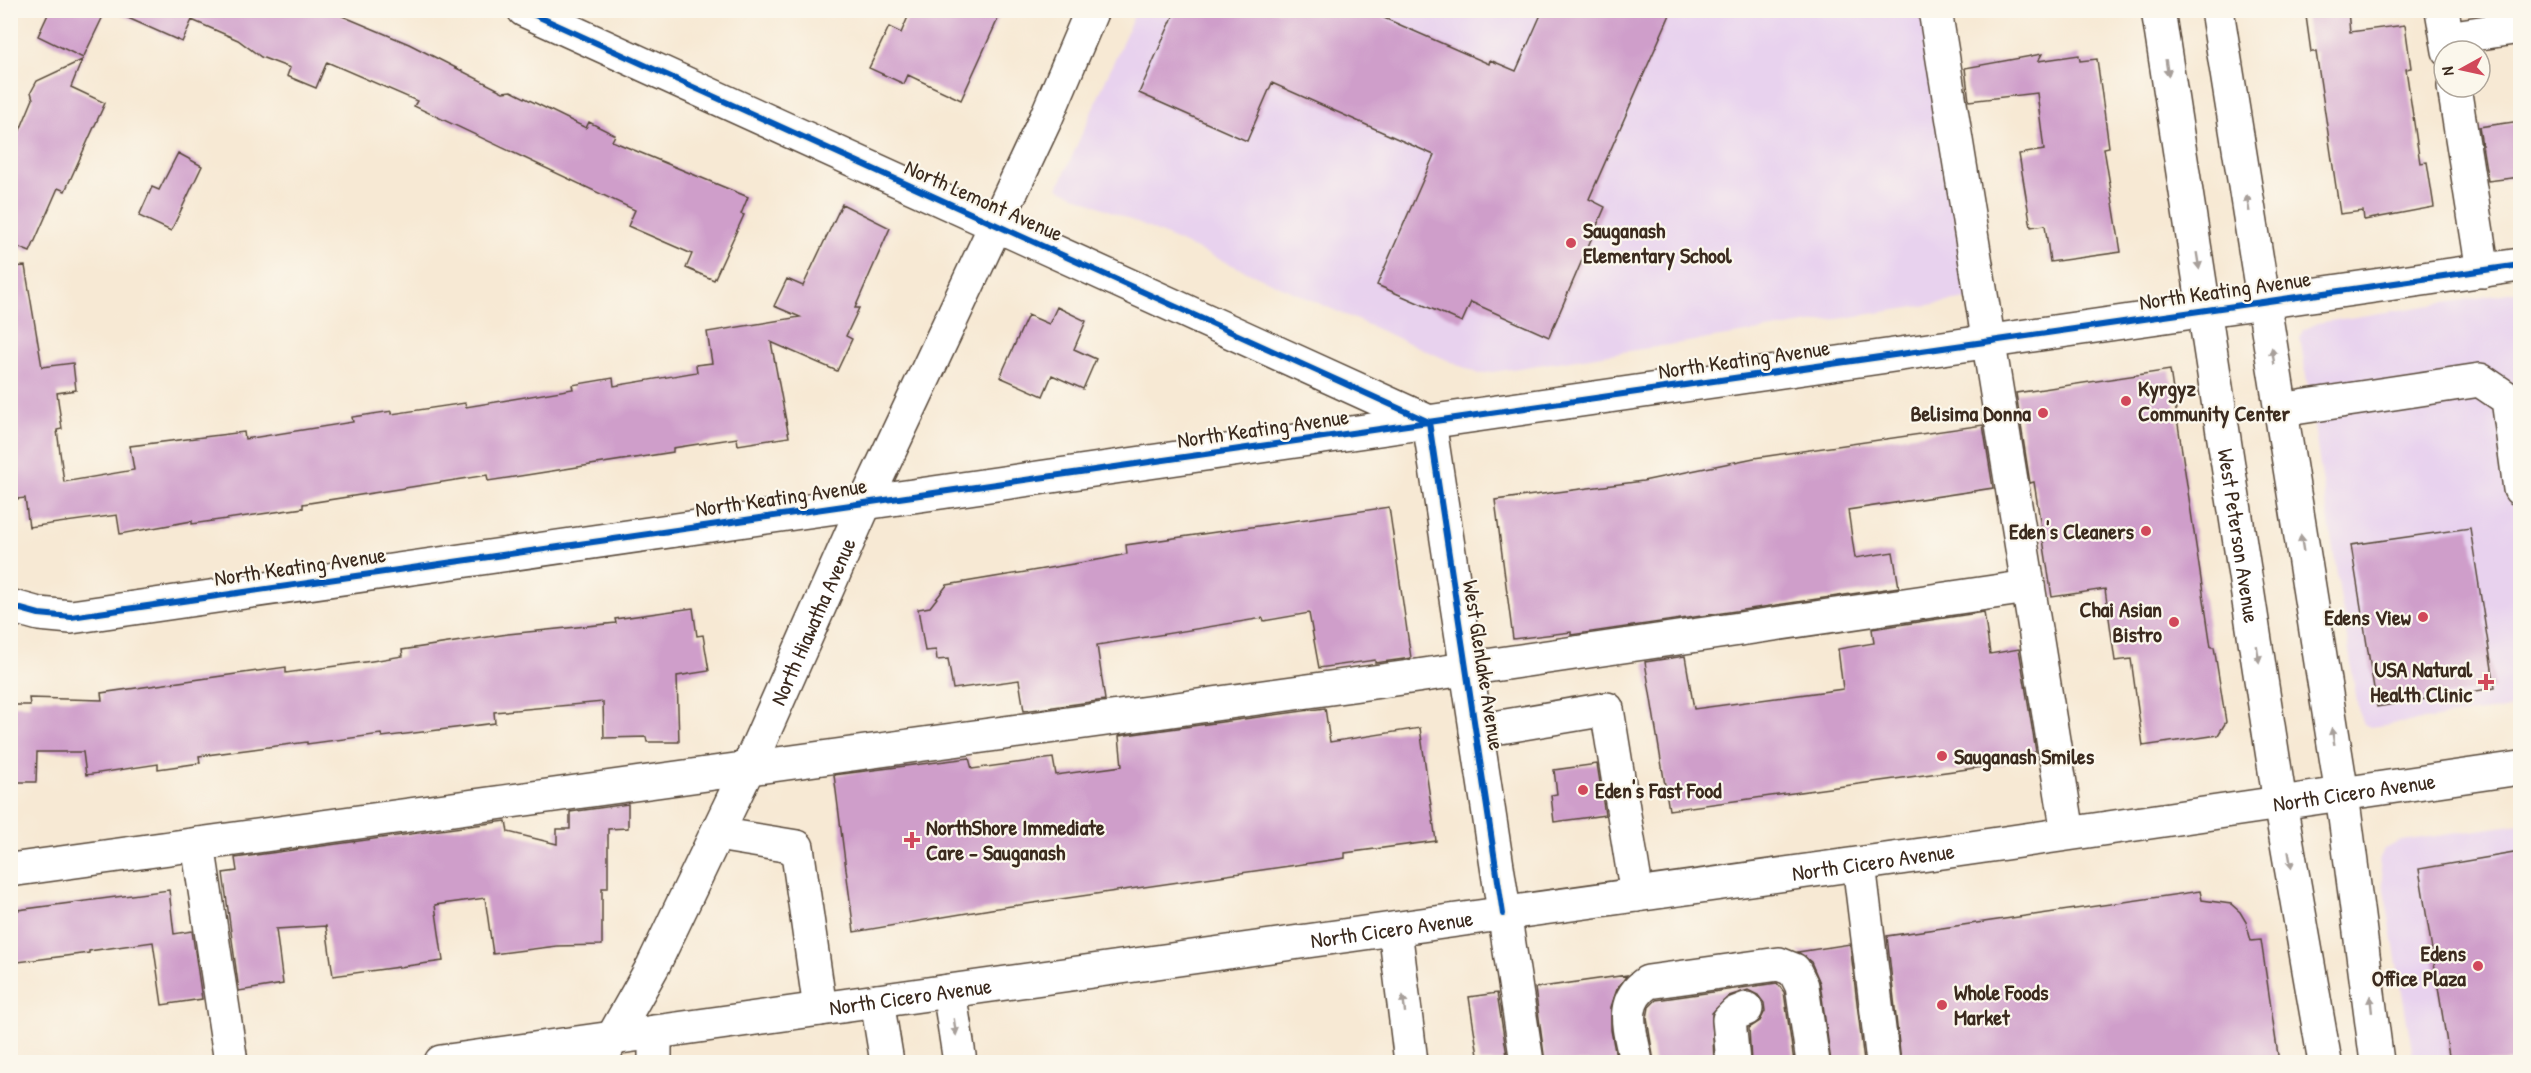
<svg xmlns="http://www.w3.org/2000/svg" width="2531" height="1073" viewBox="0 0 2531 1073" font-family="'Patrick Hand',sans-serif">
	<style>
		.built { fill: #e8d2ee }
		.building { fill: #cf9eca }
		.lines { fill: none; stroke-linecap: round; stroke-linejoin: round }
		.minor-casing { stroke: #574739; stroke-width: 36 }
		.major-casing { stroke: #574739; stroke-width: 36 }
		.minor { stroke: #fff; stroke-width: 33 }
		.major { stroke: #fff; stroke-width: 33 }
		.cycleway-casing { stroke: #fbf7ec; stroke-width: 10 }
		.cycleway { stroke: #0057b8; stroke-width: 6 }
		.oneway { fill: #a79f9a }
		.poi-dot { fill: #d1495b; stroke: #fbf7ec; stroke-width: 2 }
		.labels { text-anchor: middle; stroke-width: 4.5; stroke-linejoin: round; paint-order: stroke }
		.street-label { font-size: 22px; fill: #3b2a1e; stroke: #fbf7ec }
		.poi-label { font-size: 22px; font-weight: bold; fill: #3b2a1e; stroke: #fbf7ec; text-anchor: start }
	</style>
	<rect width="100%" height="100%" fill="#fbf7ec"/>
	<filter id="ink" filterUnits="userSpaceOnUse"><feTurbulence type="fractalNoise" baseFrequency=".0167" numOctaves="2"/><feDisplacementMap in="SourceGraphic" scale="12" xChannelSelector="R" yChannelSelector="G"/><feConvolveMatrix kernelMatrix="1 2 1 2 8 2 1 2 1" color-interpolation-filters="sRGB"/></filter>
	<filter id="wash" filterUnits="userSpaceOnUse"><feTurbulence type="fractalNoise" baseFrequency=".008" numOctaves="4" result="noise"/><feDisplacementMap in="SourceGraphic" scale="24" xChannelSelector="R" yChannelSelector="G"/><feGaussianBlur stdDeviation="1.35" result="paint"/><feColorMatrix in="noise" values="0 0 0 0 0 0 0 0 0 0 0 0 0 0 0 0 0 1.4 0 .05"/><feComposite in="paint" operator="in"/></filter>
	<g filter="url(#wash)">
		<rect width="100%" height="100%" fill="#f7e9d4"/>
		<path class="built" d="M1136 11H1922L1968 299 1479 374 1058 188Z
			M2520 291V707L2370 727 2364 724 2358 709 2300 337 2303 330 2317 323Z
			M2520 824V1062H2414L2379 860 2384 849 2401 841Z"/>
		<g id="blocks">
			<path class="building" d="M50 10H106L83 58 38 36Z
				M110 10H328L409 44 503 92 511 91 586 128 589 122 615 135 612 141 748 197 741 214 744 215 714 280 686 268 692 254 628 226 635 210 414 106 417 101 327 62 316 88 287 76 290 68 261 57 238 40 192 20 182 42Z
				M911 10H1002L961 100 908 75 904 84 869 68 889 27 901 33Z
				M1176 10H1385L1382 17 1489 64 1490 60 1516 71 1543 10H1672L1589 199 1605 207 1549 337 1471 302 1462 322 1377 285 1434 155 1272 83 1247 141 1139 93Z
				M2348 11 2350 32 2405 25 2411 68 2406 69 2420 163 2427 162 2434 207 2364 220 2363 211 2340 214 2316 52H2311L2306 16Z
				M2042 54 2038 61 2079 55 2080 61 2097 59 2109 147 2104 148 2121 252 2050 262 2045 225 2031 227 2019 154 2044 150 2037 93 1969 101 1965 68Z
				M82 60 71 87 105 103 65 191 58 188 30 252 10 244V132L18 135 33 99 31 92 37 81Z
				M2520 121V177L2488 181 2479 127Z
				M178 153 202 166 171 231 139 216 152 187 159 190Z
				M842 204 890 228 855 308H859L846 336 852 339 837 371 771 342 789 437 738 445 737 438 673 448V452L488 481 487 475 303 504V508L192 524V521L120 534 117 515 29 527 25 498 17 499 10 453V267L25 266 42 367 73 363 76 390 57 393 62 429 57 430 64 482 134 470 130 446 244 432 245 439 353 422 352 417 392 411V414L465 403 466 407 573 389 572 385 613 378 614 386 697 372 696 365 712 363 707 332 800 317 774 306 787 279 803 286Z
				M1057 307 1086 321 1074 349 1096 359 1083 389 1052 375 1043 396 1000 377 1028 315 1049 324Z
				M2170 370 2211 647H2214L2226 722 2218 735 2143 746 2131 659 2115 661 2105 589 2052 597 2034 482 2030 483 2016 393Z
				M1983 425 1993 488 1848 510 1855 558 1893 552 1899 587 1571 635V632L1513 639 1495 500 1643 481 1754 458Z
				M1389 507 1411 658 1375 663V660L1319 668 1309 613 1264 621 1263 618 1097 645 1105 700 1024 711 1019 680 953 689 948 659 937 660 936 650 925 651 918 609 930 607 947 585 1103 559 1127 554 1126 545Z
				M2470 528 2495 688 2377 707 2351 545Z
				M693 608 697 636 703 635 709 671 677 676 679 742H647L646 737 604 738 603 702 494 712 495 723 382 737 381 734 307 744V742L199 756 200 763 158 769V764L86 775 83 752H37L36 782H10V705H30L29 698 102 700 101 693 286 667V673L372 661 403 656 402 650 508 634 616 623 615 619Z
				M1984 612 1990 654 2019 649 2036 752 2011 756 2004 764 1669 810 1645 662 1685 656 1694 709 1843 689 1838 649 1874 643 1872 629Z
				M1325 708 1330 742 1420 728 1436 841 1345 853V858L991 909 854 932 834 775 969 758 972 769 1053 758 1056 775 1122 766 1119 736Z
				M1597 764 1605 815 1554 822 1551 795 1557 794 1554 770Z
				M628 804V828L608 829V888H602V945L557 946 493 954 485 898 435 905 443 961 333 976 326 926 276 929 283 984 239 991 223 873 237 871 235 858 506 821 508 832 557 844V829H570V812Z
				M2520 852V1062H2450L2419 869Z
				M169 890 174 934 192 931 202 999 162 1005 153 942 89 951V953L10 963V911Z
				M2200 891 2202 900 2231 904 2240 912 2246 922 2251 941 2261 940 2279 1062H1901L1887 936Z
				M1850 944 1864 1062H1831L1820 983 1811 962 1798 952Z
				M1627 975 1617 989 1611 1007V1030L1617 1062H1545L1535 988Z
				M1777 983 1784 992 1794 1062H1751L1749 1028 1760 1021 1765 1011 1764 1003 1758 995 1748 990 1729 996 1712 1013 1714 1062H1654L1647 1018 1649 1007 1656 1000Z
				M1497 993 1508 1062H1479L1469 997Z"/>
		</g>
	</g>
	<g filter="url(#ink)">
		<use href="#blocks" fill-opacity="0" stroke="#574739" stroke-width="1.5"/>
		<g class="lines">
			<g class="minor-casing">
				<g id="minor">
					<path d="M524 10 1429 422 1527 1062"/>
					<path d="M1935 10 2068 833"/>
					<path d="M2442 10 2449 51"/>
					<path d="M2447 38 2520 27"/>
					<path d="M2454 87 2483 271"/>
					<path d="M2281 410 2480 380 2508 399 2520 489"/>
					<path d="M10 606 39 614 71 617 2520 265"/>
					<path d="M1476 731 1607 709 1637 895"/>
					<path d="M717 834 797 847 820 1009"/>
					<path d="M198 844 231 1062"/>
					<path d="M1859 864 1883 1062"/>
					<path d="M10 870 1417 676 2028 587"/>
					<path d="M1395 929 1411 1062"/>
					<path d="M949 991 960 1062"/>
					<path d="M877 1001 887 1062"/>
					<path id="s1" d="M599 1062 653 966 748 768 865 503 1046 118 1092 10"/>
					<path d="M655 1062V1032"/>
					<path d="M1636 1062C1631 1031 1617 1003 1648 982L1779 964 1794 970 1802 986 1813 1062"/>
					<path d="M1733 1062 1729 1020 1736 1013 1746 1009"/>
				</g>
			</g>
			<g class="major-casing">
				<g id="major">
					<path id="s2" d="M2158 10 2280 803 2325 1062"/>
					<path d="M2217 10 2342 794 2377 1062"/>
					<path id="s3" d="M441 1062 1950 851 2520 768"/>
				</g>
			</g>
			<use href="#minor" class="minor"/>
			<use href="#major" class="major"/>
			<g class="cycleway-casing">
				<path id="cycleway" d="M524 10 1429 422 1503 914
					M10 606 39 614 71 617 2520 265"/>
			</g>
			<use href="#cycleway" class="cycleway"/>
		</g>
		<defs><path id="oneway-solid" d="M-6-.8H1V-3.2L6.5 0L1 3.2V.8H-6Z" transform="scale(1.5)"/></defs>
		<g class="oneway">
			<use href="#oneway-solid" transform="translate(2167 68) rotate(81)"/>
			<use href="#oneway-solid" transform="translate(2248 203) rotate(-99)"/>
			<use href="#oneway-solid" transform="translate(2198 261) rotate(81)"/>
			<use href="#oneway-solid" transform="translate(2273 356) rotate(-99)"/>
			<use href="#oneway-solid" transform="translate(2302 543) rotate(-99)"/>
			<use href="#oneway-solid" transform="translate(2258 654) rotate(82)"/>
			<use href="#oneway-solid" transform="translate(2333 736) rotate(-99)"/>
			<use href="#oneway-solid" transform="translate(2290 860) rotate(80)"/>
			<use href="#oneway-solid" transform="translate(1404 1004) rotate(-97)"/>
			<use href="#oneway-solid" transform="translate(2371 1004) rotate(-96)"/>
			<use href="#oneway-solid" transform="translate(955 1027) rotate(82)"/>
		</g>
	</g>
	<g class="poi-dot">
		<circle cx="1571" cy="243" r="6"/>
		<circle cx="2126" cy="401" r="6"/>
		<circle cx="2043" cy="413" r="6"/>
		<circle cx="2146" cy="531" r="6"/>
		<circle cx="2423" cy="617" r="6"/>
		<circle cx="2174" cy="622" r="6"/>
		<path d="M2483 673h6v6h6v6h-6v6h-6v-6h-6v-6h6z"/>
		<circle cx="1942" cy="756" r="6"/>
		<circle cx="1583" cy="790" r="6"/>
		<path d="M909 831h6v6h6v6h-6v6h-6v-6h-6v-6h6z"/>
		<circle cx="2478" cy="966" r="6"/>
		<circle cx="1942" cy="1005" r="6"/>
	</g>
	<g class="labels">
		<g class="street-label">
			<text transform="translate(984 200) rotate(24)" y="8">North Lemont Avenue</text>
			<text transform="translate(2225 290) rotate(-8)" y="8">North Keating Avenue</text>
			<text transform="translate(1744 359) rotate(-8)" y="8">North Keating Avenue</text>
			<text transform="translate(1263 428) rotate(-8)" y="8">North Keating Avenue</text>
			<text transform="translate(781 497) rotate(-8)" y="8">North Keating Avenue</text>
			<text dy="8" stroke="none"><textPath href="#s2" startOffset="532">West Peterson Avenue</textPath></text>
			<text transform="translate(300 566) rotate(-8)" y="8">North Keating Avenue</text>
			<text dy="8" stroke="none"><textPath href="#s1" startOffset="490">North Hiawatha Avenue</textPath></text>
			<text transform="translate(1484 665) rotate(81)" y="8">West Glenlake Avenue</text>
			<text dy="8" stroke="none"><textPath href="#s3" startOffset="1932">North Cicero Avenue</textPath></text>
			<text dy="8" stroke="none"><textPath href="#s3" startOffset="1446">North Cicero Avenue</textPath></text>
			<text dy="8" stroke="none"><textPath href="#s3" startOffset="960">North Cicero Avenue</textPath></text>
			<text dy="8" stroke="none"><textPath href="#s3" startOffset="474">North Cicero Avenue</textPath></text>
		</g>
		<g class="poi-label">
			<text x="1583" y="238">Sauganash<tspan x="1583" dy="25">Elementary School</tspan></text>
			<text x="2138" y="396">Kyrgyz<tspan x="2138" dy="25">Community Center</tspan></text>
			<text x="2031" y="421" text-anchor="end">Belisima Donna</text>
			<text x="2134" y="539" text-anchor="end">Eden's Cleaners</text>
			<text x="2162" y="617" text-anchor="end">Chai Asian<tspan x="2162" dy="25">Bistro</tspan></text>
			<text x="2411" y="625" text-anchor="end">Edens View</text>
			<text x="2472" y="677" text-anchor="end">USA Natural<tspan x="2472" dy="25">Health Clinic</tspan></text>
			<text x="1954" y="764">Sauganash Smiles</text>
			<text x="1595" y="798">Eden's Fast Food</text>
			<text x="926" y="835">NorthShore Immediate<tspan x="926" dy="25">Care - Sauganash</tspan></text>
			<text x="2466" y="961" text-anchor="end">Edens<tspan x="2466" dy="25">Office Plaza</tspan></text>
			<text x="1954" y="1000">Whole Foods<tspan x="1954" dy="25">Market</tspan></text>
		</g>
	</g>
	<rect width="2531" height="1073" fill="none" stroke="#fbf7ec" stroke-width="36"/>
	<g transform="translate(2462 69) rotate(262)"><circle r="28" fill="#fbf7ec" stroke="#aea59a" stroke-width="1.5"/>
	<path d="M0-4.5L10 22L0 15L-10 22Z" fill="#d1495b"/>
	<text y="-9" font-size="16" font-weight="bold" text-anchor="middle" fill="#3b2a1e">N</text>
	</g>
</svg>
